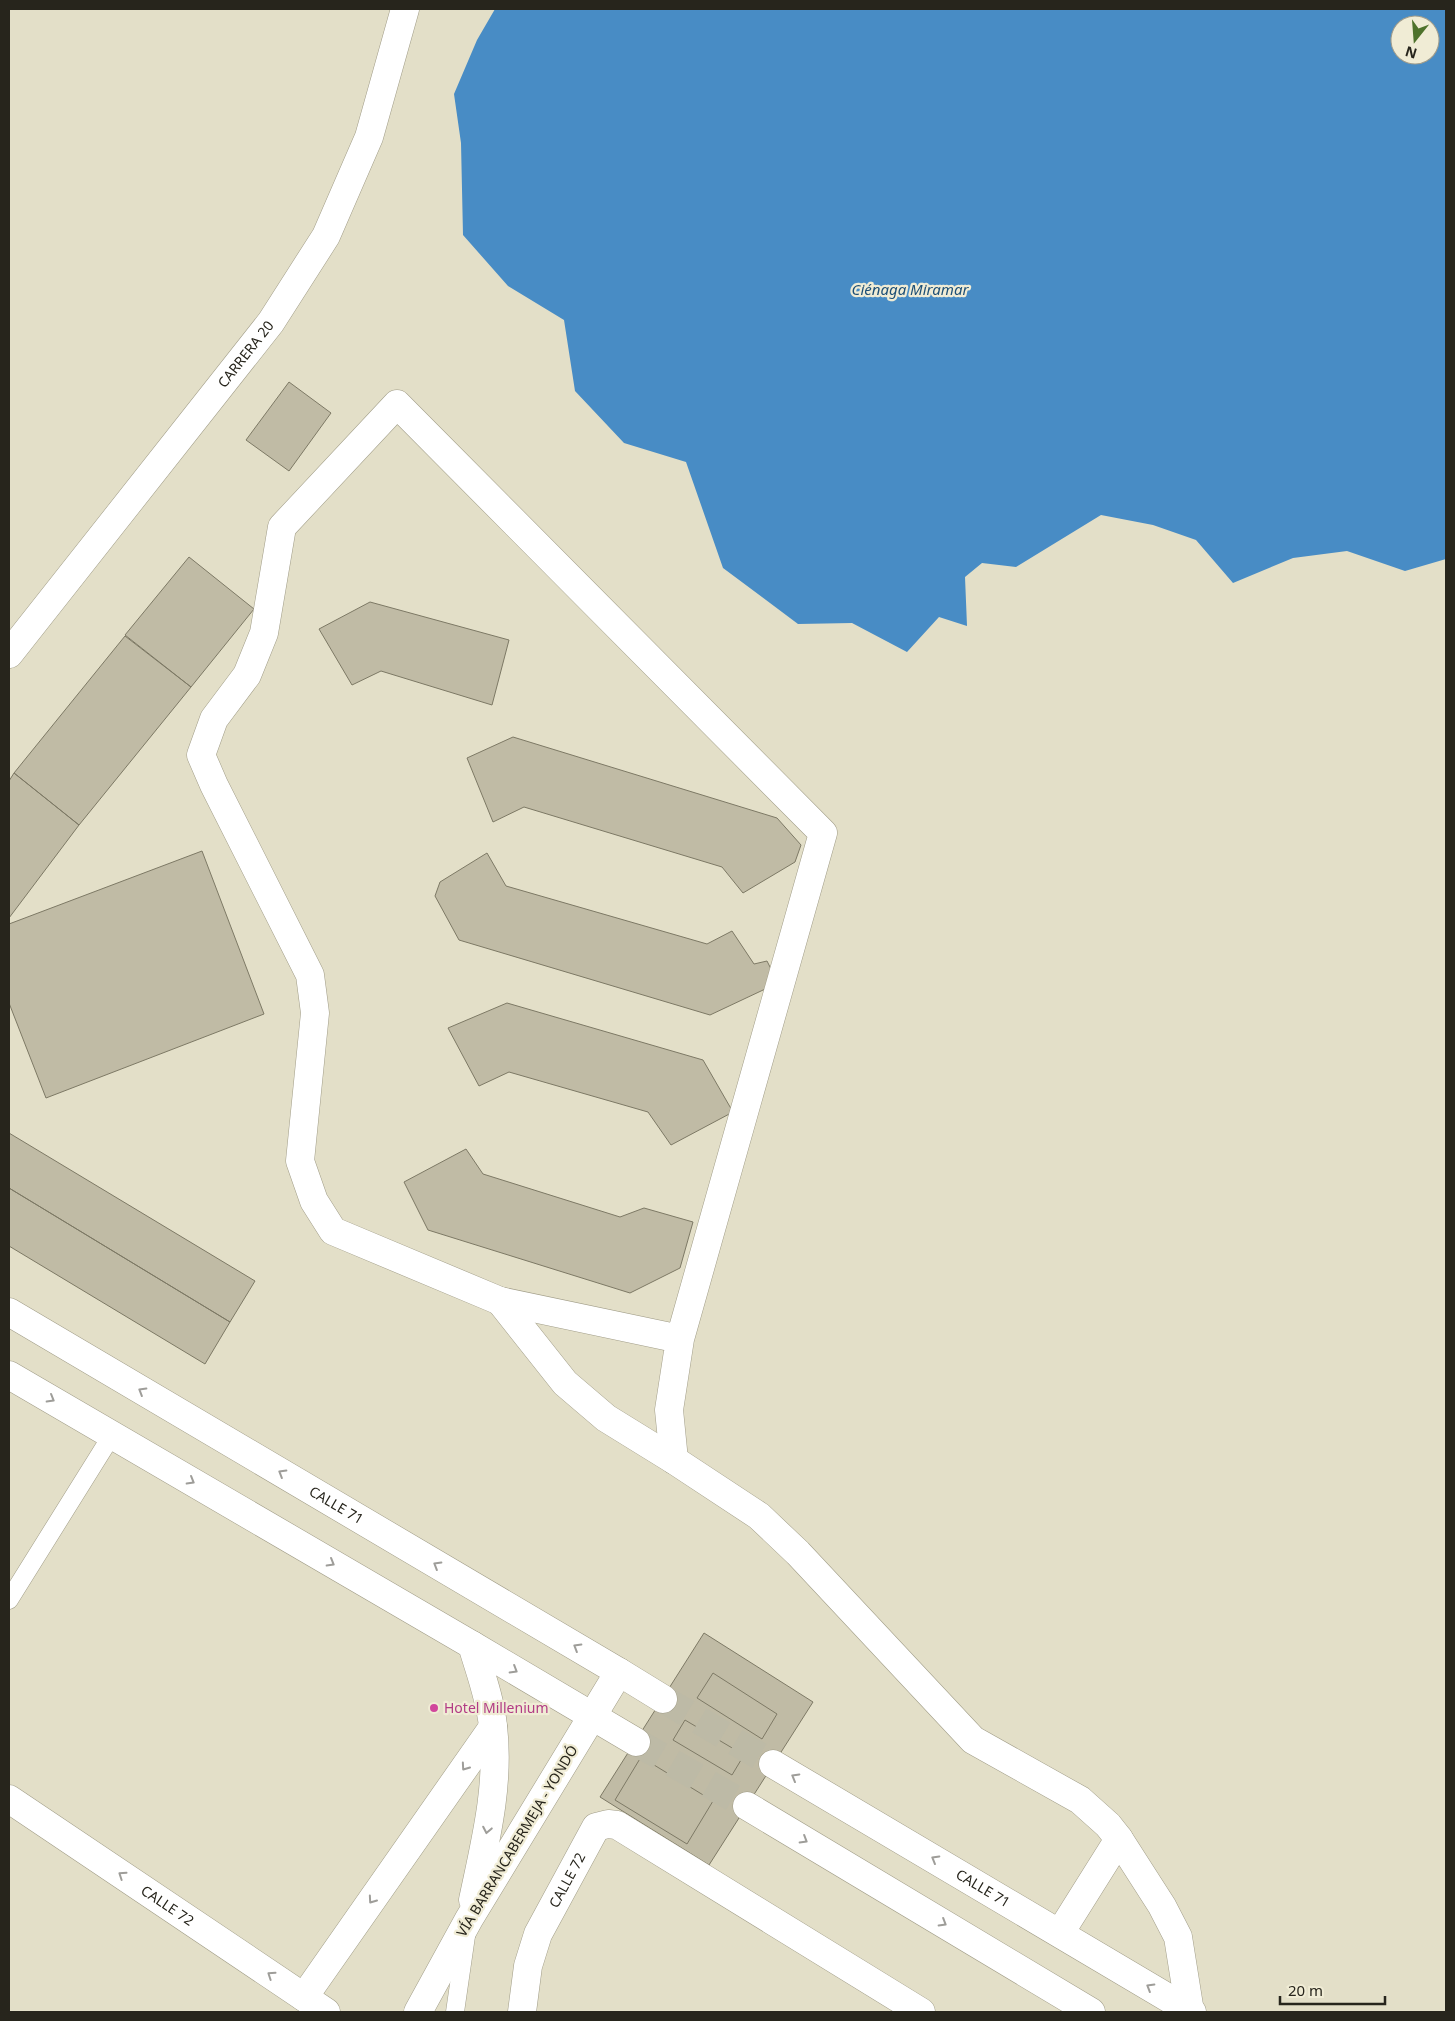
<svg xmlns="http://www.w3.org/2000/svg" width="1455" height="2021" viewBox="0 0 1455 2021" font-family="'Noto Sans',sans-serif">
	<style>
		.water { fill: #488cc5; fill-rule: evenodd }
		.building { fill: #c0bba5; stroke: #7d7965 }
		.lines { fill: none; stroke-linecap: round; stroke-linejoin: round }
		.minor-tunnel { stroke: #bdbaa6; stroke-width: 28; stroke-dasharray: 28 14; stroke-linecap: butt }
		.service-casing { stroke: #a19d88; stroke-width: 19 }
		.minor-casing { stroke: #a19d88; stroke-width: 29 }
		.tertiary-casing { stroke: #a19d88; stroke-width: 29 }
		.secondary-casing { stroke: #a19d88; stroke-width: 29 }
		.service { stroke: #fff; stroke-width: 18 }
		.minor { stroke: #fff; stroke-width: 28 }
		.tertiary { stroke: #fff; stroke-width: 28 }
		.secondary { stroke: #fff; stroke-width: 28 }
		.oneway { stroke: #9e9d99 }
		.hotel-dot { fill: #d1479c; stroke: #f0ecd5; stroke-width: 2 }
		.labels { text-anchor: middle; stroke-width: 4.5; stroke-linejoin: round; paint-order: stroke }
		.street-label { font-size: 14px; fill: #27251c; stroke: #f0ecd5 }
		.hotel-label { font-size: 14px; fill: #b23c85; stroke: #f0ecd5; text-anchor: start }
		.water-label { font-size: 15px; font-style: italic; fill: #1d4f76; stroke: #f0ecd5 }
	</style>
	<rect width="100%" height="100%" fill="#e3dfc8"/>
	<path class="water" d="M495 9H1446V559L1405 571 1347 551 1293 558 1233 583 1196 540 1153 525 1101 515 1016 567 982 563 965 577 967 626 939 617 907 652 852 623 798 624 723 568 686 462 624 443 575 391 564 320 508 286 463 235 461 143 454 94 477 40ZM1400 25H1430V55H1400Z"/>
	<path class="building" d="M289 382 331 413 289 471 246 440Z
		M189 557 254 609 191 687 125 635Z
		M370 602 509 640 492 705 381 671 352 685 319 629Z
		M125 636 191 687 79 825 14 773Z
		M513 737 777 818 801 845 795 862 743 893 722 867 524 807 493 822 467 758Z
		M14 773 79 825 9 918V781Z
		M202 851 264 1014 46 1098 9 1003V924Z
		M487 853 506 886 707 944 732 931 754 964 767 961 778 983 710 1015 459 940 435 896 440 882Z
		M507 1003 703 1060 733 1112 671 1145 648 1112 509 1072 479 1086 448 1028Z
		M9 1133 255 1281 230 1322 9 1188Z
		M466 1149 483 1174 620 1217 644 1208 693 1222 680 1268 630 1293 428 1230 404 1182Z
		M9 1188 230 1322 205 1364 9 1246Z
		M704 1633 813 1702 709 1865 600 1797Z
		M713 1673 777 1714 762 1739 697 1698Z
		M685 1720 744 1755 732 1775 673 1740Z
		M641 1757 713 1801 687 1844 615 1800Z"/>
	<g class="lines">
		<path class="minor-tunnel" d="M663 1699 773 1764
			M636 1742 747 1806"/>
		<g class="service-casing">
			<path id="service" d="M9 1600 112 1435
				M455 2012 466 1936"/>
		</g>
		<g class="minor-casing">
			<g id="minor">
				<path d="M500 1301 565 1383 606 1418 674 1460 759 1516 798 1553 973 1740 1080 1800 1108 1825 1119 1839 1060 1933"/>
				<path d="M674 1460 669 1410 680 1339 823 833 397 404 282 527 264 633 247 675 214 719 201 755 214 785 310 975 315 1013 300 1161 314 1201 333 1231 500 1301 680 1339"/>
				<path d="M472 1645 636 1742"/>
				<path d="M619 1672 663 1699"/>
				<path id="s1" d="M773 1764 1192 2012"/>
				<path id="s2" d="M9 1799 326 2012"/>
				<path d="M747 1806 1091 2012"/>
				<path d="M1119 1839 1162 1906 1178 1937 1190 2012"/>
				<path d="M304 1997 493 1727"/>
				<path id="s3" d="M522 2012 528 1966 538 1934 596 1827 608 1824 617 1825 921 2012"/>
			</g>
		</g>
		<g class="tertiary-casing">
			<g id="tertiary">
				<path id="s4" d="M9 654 271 322 326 236 369 137 405 9"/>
			</g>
		</g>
		<g class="secondary-casing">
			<g id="secondary">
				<path id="s5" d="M9 1312 619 1672 469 1919 418 2012"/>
				<path d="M9 1375 472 1645C480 1672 490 1698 493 1726 500 1785 485 1843 473 1900"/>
			</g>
		</g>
		<use href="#service" class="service"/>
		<use href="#minor" class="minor"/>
		<use href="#tertiary" class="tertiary"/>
		<use href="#secondary" class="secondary"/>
	</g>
	<defs><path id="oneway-chevron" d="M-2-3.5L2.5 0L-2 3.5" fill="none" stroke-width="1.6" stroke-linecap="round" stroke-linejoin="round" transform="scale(1.25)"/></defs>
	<g class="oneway">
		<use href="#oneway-chevron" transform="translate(142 1391) rotate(-149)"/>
		<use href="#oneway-chevron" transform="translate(51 1399) rotate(30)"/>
		<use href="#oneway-chevron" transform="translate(282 1473) rotate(-149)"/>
		<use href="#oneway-chevron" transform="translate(191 1481) rotate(30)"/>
		<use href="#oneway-chevron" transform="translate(331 1563) rotate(30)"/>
		<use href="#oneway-chevron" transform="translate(437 1565) rotate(-149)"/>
		<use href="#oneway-chevron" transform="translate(577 1647) rotate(-149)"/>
		<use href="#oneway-chevron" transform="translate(514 1670) rotate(31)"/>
		<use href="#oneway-chevron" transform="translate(465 1767) rotate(125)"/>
		<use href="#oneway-chevron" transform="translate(795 1777) rotate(-150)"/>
		<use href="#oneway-chevron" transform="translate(487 1830) rotate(101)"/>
		<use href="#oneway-chevron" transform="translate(804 1840) rotate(31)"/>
		<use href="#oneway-chevron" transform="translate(935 1859) rotate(-150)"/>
		<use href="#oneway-chevron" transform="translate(122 1875) rotate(-146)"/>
		<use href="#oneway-chevron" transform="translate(372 1900) rotate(125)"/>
		<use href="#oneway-chevron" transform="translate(943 1923) rotate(31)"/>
		<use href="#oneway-chevron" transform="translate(271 1975) rotate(-146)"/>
		<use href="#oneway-chevron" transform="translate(1150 1987) rotate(-149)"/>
	</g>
	<circle class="hotel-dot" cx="434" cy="1708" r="5"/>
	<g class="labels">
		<g class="street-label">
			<text dy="5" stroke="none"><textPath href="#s4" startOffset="382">CARRERA 20</textPath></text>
			<text dy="5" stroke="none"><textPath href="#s5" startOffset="380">CALLE 71</textPath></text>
			<text transform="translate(517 1841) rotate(-59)" y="5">VÍA BARRANCABERMEJA - YONDÓ</text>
			<text dy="5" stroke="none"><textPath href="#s3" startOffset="141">CALLE 72</textPath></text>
			<text dy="5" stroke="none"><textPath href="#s1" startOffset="244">CALLE 71</textPath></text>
			<text dy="5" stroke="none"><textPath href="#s2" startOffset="191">CALLE 72</textPath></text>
		</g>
		<g class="hotel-label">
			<text x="444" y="1713">Hotel Millenium</text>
		</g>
		<g class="water-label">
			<text x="910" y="295">Ciénaga Miramar</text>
		</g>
	</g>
	<rect width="1455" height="2021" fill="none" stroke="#27251c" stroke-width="20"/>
	<g transform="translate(1415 40) rotate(197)"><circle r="24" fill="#f0ecd5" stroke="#a09c8b"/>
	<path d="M0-4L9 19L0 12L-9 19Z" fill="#4e722b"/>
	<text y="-8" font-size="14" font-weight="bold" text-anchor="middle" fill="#27251c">N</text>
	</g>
	<path d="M1280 1996v8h105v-8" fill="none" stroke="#27251c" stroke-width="2.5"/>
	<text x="1288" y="1996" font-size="15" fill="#27251c" stroke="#f0ecd5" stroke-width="4" paint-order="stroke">20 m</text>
</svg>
